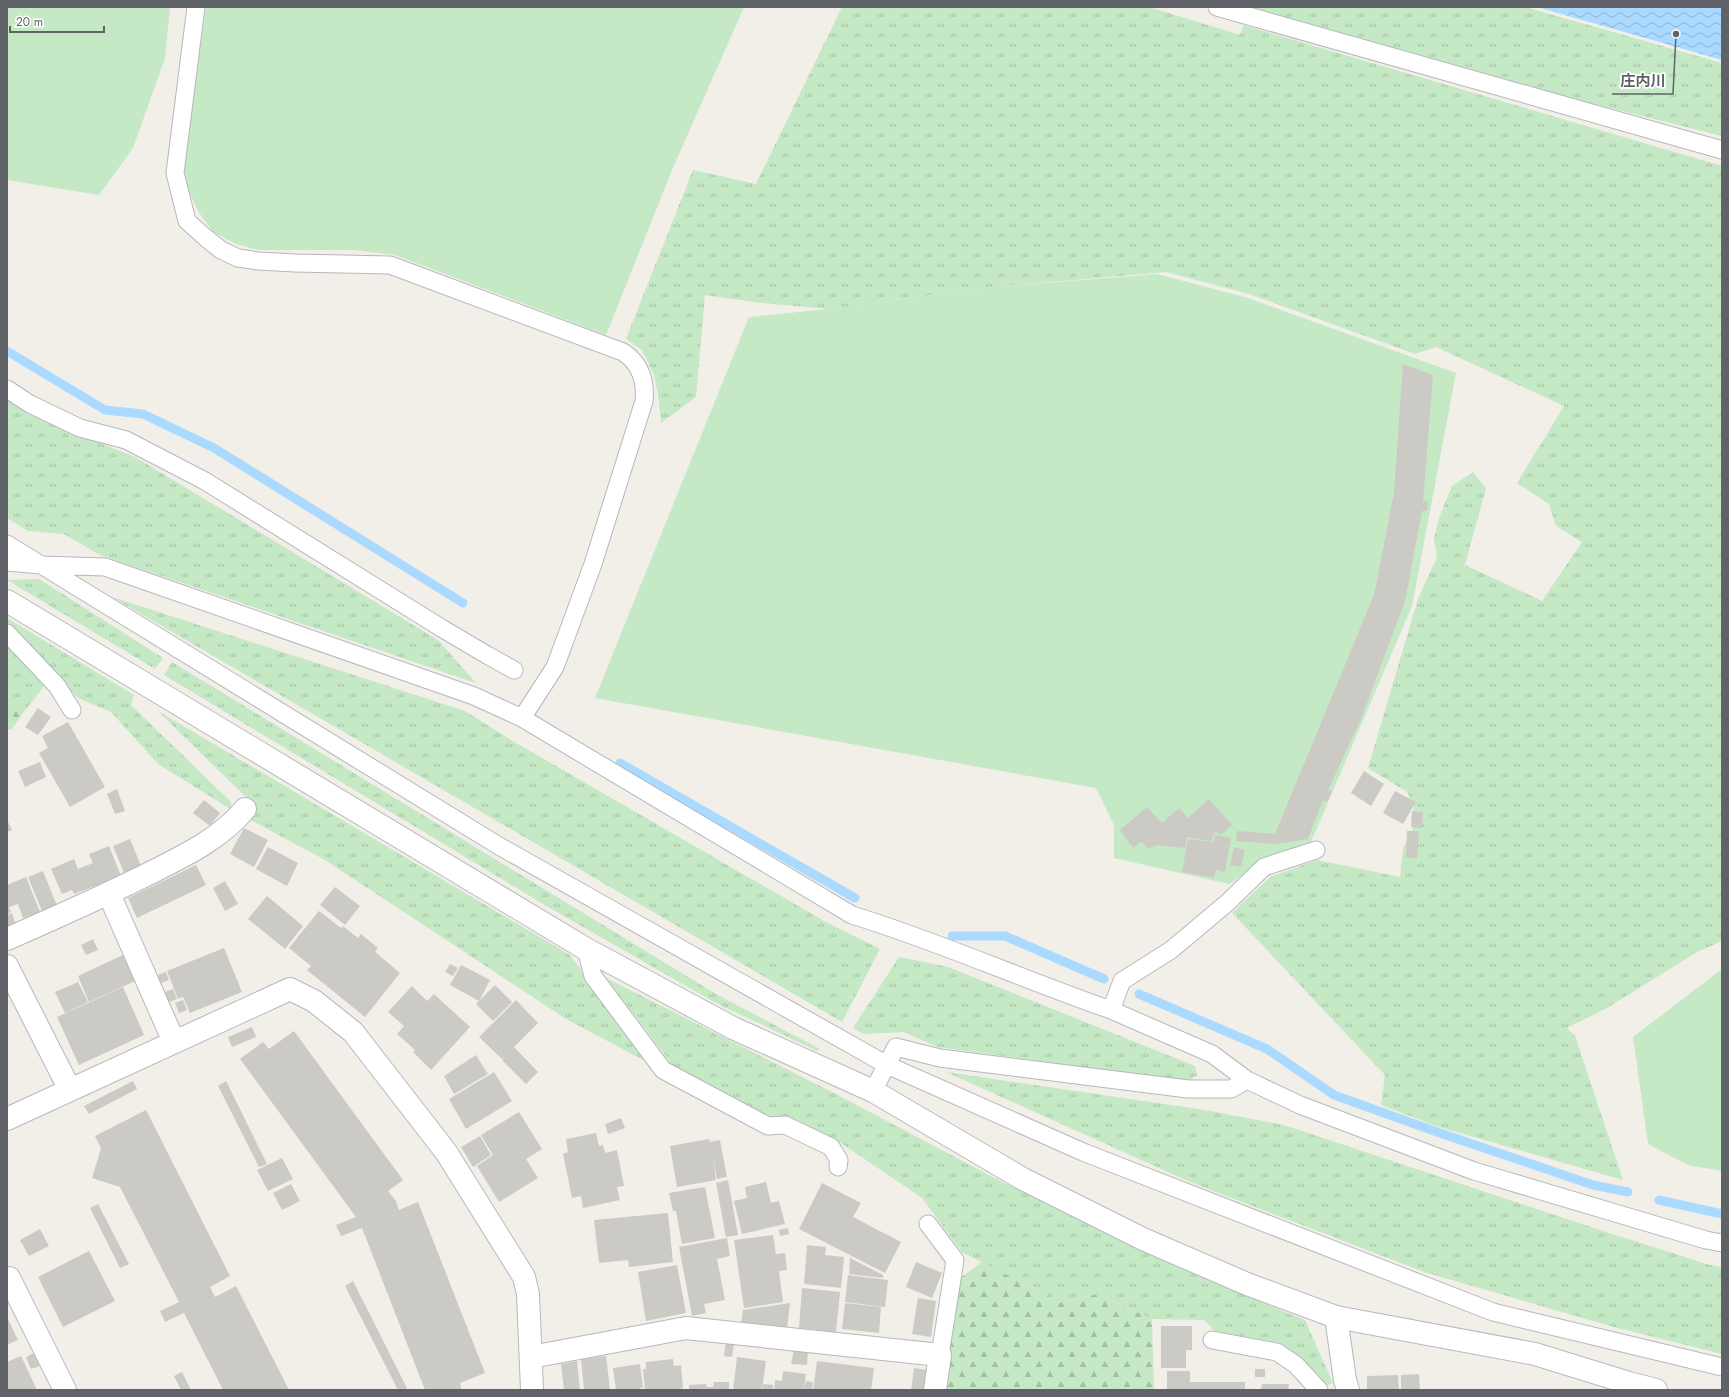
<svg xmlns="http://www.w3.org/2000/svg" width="1729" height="1397" viewBox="0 0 1729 1397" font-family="Jost,'Noto Sans JP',sans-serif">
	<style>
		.grass { fill: url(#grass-tufts) }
		.forest { fill: url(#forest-firs) }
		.garden { fill: #c5e8c5 }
		.water { fill: url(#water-waves) }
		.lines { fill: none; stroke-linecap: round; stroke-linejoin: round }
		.stream { stroke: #aadaff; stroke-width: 9 }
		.building { fill: #cccac5 }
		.lane-casing { stroke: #b5b8bc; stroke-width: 19 }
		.street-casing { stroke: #b5b8bc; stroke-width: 24 }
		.secondary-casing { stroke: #b6babf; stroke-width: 24 }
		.lane { stroke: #fff; stroke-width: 17 }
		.street { stroke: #fff; stroke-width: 22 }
		.secondary { stroke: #fff; stroke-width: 22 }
		.leader { fill: none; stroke: #5f6368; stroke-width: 1.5 }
		.callout-dot { fill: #5f6368; stroke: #fff; stroke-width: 1.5 }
		.callout-label { font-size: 15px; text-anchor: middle; font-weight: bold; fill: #5f6368; stroke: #fff; stroke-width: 3.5; stroke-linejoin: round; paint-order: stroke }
	</style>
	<defs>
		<pattern id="grass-tufts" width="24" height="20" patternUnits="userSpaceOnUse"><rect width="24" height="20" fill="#c5e8c5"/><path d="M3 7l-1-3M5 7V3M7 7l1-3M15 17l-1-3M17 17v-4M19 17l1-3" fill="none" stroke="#a3c0a4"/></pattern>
		<pattern id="forest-firs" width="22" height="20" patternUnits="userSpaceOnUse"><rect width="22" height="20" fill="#c5e8c5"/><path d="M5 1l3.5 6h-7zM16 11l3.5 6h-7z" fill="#a3c0a4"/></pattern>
		<pattern id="water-waves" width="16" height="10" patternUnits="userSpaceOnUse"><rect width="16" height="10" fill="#aadaff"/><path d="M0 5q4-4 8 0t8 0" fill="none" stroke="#8eb4d2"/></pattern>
	</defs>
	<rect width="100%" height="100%" fill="#f1efe8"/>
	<path class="grass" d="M842 7H1149L1240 35 1243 25 1722 166V941L1697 952 1607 1008 1567 1028 1575 1036 1623 1180 1439 1127 1381 1105 1385 1075 1232 913 1270 877 1317 860 1400 877 1403 848 1412 832 1414 806 1407 792 1368 768 1418 599 1437 557 1434 539 1439 518 1452 486 1473 472 1486 488 1465 565 1542 601 1582 542 1556 526 1549 504 1517 483 1564 406 1436 347 1415 354 1249 294 1166 272 993 287 828 309 762 303 705 295 696 397 661 423 658 394 654 375 642 350 626 339 693 170 756 184Z
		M1245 7H1525L1722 63V136L1502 81Z
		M7 396 57 426 135 457 438 640 476 683 100 555 64 534 28 531 7 518Z
		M39 579 163 658 155 669 7 580Z
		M112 597 465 711 511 740 826 922 880 949 842 1022Z
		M7 618 134 695 131 705 231 802 232 810 158 764 111 712 78 698 7 624Z
		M7 646 45 685 23 713 7 702Z
		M172 662 716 994 820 1049 817 1051 714 1002 543 904 164 675Z
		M158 711 570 955 647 1062 566 1019 325 860 249 819 255 806Z
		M899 957 948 967 1195 1066 1197 1075 1188 1081 937 1047 904 1032 864 1034 853 1028Z
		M606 978 834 1093 1002 1182 1133 1245 1240 1293 1305 1320 1333 1383 1323 1386 1281 1343 1215 1331 1204 1320 1152 1319 1098 1294 1062 1303 962 1252 922 1198 841 1143 789 1118 770 1120 675 1072 668 1059Z
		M946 1072 1205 1110 1284 1125 1600 1230 1710 1265 1722 1267V1354L1610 1326 1424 1272 1190 1182Z"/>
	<path class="forest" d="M7 702 23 713 12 729 7 730Z
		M982 1262 1062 1303 1098 1294 1152 1319 1154 1390H943L959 1279Z"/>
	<path class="garden" d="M7 7H170L165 58 133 148 99 195 7 180Z
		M206 7H744L672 170 606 335 395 255 355 250H258L236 244 213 232 198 211 187 187 184 163Z
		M1157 274 1248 298 1456 373 1412 606 1311 842 1274 854 1229 884 1114 858V825L1096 788 595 698 749 317 828 309 993 287Z
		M1722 969V1171L1688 1165 1648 1144 1633 1037Z"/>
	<path class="water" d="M1537 7H1722V60Z"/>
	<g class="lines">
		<path class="stream" d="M7 351 105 410 143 414 214 448 463 603
			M620 763 855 898
			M952 936H1005L1104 979
			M1139 994 1267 1049 1334 1095 1437 1132 1593 1185 1628 1192
			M1659 1200 1722 1214"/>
	</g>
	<path class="building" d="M1403 364 1433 375 1423 501H1428L1427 511H1422L1405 601 1361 719 1328 790 1332 791 1327 802 1323 800 1308 839 1277 844 1236 841 1237 831 1275 834 1374 595 1394 493Z
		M38 708 51 717 38 735 25 727Z
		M68 722 105 787 70 807 39 753 48 748 42 736Z
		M40 762 46 777 25 787 18 771Z
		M1364 771 1384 784 1371 806 1351 793Z
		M117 789 125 811 115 814 107 794Z
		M1395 791 1416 802 1403 824 1383 813Z
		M1209 799 1232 825 1221 835 1215 832 1211 841 1187 837 1185 848 1156 845 1148 849 1142 841 1133 848 1120 830 1147 807 1162 823 1179 808 1188 818Z
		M204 800 220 813 210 826 193 813Z
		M1412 811 1423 812 1422 828 1411 827Z
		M7 820 12 830 7 832Z
		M244 828 268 840 254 867 230 854Z
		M1407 831H1419L1417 858H1406Z
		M1215 835 1231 838 1225 872 1216 870 1214 878 1182 872 1188 839 1214 842Z
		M130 839 141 866 124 873 113 846Z
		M109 846 121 876 74 894 72 890 62 894 51 869 74 859 78 869 93 863 89 854Z
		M268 847 298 863 287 886 256 869Z
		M1234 847 1245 850 1241 867 1230 865Z
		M196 865 206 885 137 918 128 898Z
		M43 871 57 906 42 911 28 877Z
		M26 877 40 912 23 918 18 904 9 907 11 912 7 914V885Z
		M225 881 238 904 225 911 213 888Z
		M335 887 360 906 345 925 320 905Z
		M267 896 303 926 285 949 248 919Z
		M319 911 341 928 343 926 358 938 361 934 378 948 375 952 400 973 365 1017 307 970 311 966 289 948Z
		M12 913 15 923 7 927V915Z
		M93 939 98 950 86 955 81 945Z
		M224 948 242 992 190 1013 183 997 178 999 167 971Z
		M123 955 135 981 89 1002 78 976Z
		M450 964 458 968 453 976 445 972Z
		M461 965 490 980 479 1001 450 985Z
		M166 972 169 980 161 983 158 975Z
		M78 982 88 1002 65 1013 55 992Z
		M495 985 512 1002 493 1021 476 1004Z
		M412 986 427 1001 434 994 470 1027 431 1070 413 1052 415 1050 397 1034 404 1026 388 1012Z
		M123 987 144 1035 79 1065 57 1017Z
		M173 989 177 999 169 1002 165 992Z
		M183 1000 187 1010 179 1013 175 1003Z
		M516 1000 538 1023 514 1047 538 1072 526 1084 502 1060 505 1057 502 1059 479 1037Z
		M252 1027 256 1037 232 1047 228 1037Z
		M294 1031 403 1180 388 1191 396 1201 399 1210 418 1202 485 1373 460 1383 462 1390H425L362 1228 341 1236 336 1225 356 1217 240 1059 263 1042 269 1049Z
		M476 1055 488 1074 454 1094 444 1076Z
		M494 1072 512 1101 466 1129 449 1099Z
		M133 1081 137 1089 89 1114 84 1106Z
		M226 1081 267 1164 259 1167 218 1086Z
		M146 1110 230 1276 210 1287 215 1297 236 1286 289 1390H223L184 1313 165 1322 160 1311 179 1302 120 1187 92 1178 101 1148 95 1136Z
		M519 1112 542 1149 526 1159 538 1178 499 1202 477 1166 493 1155 481 1135Z
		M621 1118 625 1128 608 1134 605 1124Z
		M596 1133 599 1146 603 1145 605 1153 617 1150 624 1186 617 1187 620 1200 583 1208 581 1196 572 1198 563 1154 568 1152 566 1139Z
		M480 1136 491 1155 473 1167 461 1147Z
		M709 1139 710 1142 720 1140 727 1177 717 1179 713 1158 716 1180 677 1187 670 1146Z
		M282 1158 293 1179 268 1191 257 1170Z
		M728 1180 738 1235 726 1237 716 1183Z
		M766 1182 771 1203 779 1201 785 1224 742 1234 734 1201 747 1198 745 1187Z
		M822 1183 861 1203 853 1217 901 1242 885 1273 799 1229Z
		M291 1184 300 1201 282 1210 273 1193Z
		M705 1187 715 1238 682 1244 676 1211H673L669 1193Z
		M98 1204 129 1264 120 1268 90 1208Z
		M668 1213 673 1262 629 1267 628 1260 599 1263 594 1220Z
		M788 1228 789 1234 780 1236 779 1230Z
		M40 1229 49 1246 29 1256 20 1240Z
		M773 1235 776 1254 785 1253 787 1270 779 1271 783 1302 744 1308 734 1240Z
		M727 1238 730 1256 717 1259 725 1300 704 1304 706 1313 692 1316 679 1247Z
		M807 1245 826 1247 825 1255 844 1257 841 1288 804 1284Z
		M89 1251 115 1301 63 1327 38 1277Z
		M850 1258 883 1275V1278L849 1274Z
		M916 1262 942 1273 932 1298 906 1287Z
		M677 1265 686 1313 646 1321 638 1272Z
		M848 1275 888 1280 885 1307 845 1302Z
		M353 1281 407 1388 403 1390H398L345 1286Z
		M802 1288 840 1292 836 1332 799 1328Z
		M918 1298 936 1301 931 1337 912 1334Z
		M790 1303 787 1329 741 1324 743 1310Z
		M845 1303 881 1307 879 1333 842 1329Z
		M7 1317 18 1340 7 1345Z
		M1161 1326H1192V1350H1186V1368H1161Z
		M726 1342 734 1344 732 1357 724 1356Z
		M794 1350 808 1351 807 1365 791 1364Z
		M34 1353 40 1366 31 1369 26 1357Z
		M21 1356 37 1390H7V1362Z
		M606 1356 610 1390H584L581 1359Z
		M737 1357 766 1361 762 1390H733Z
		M673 1359 674 1366 681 1365 683 1388 677 1390H645L643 1369H646V1362Z
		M577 1361 580 1390H564L561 1364Z
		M817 1361 874 1368 871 1390H813Z
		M640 1364 643 1388H640V1390H616L613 1368Z
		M914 1368 928 1370 924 1390H911Z
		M1255 1369H1265V1377H1255Z
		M783 1371 806 1374 804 1390H774L775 1380 782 1381Z
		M1167 1371H1190V1382H1245V1390H1167Z
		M182 1372 191 1390H181L174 1376Z
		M1419 1374 1420 1390H1401V1375Z
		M1398 1375 1399 1390H1367V1376Z
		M806 1381 813 1382 812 1390H804Z
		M714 1382H729V1390H689V1385L706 1384 707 1387H713Z
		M763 1384 773 1385V1390H763Z
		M1262 1384H1289L1288 1390H1261Z"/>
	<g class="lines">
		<g class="lane-casing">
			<path id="lane" d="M196 7 175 173 187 221 206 238 221 250 238 258 258 261 295 263 390 265 623 352C641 364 646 381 644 401L593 564 555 667 522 718
				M1217 7 1722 150
				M7 389 30 404 80 428 126 440 205 481 443 629 487 655 514 670
				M7 544 499 846 887 1065 1083 1152 1493 1312 1722 1367
				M7 562 41 565 105 567 474 696 522 718 852 915C940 942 1024 980 1111 1010
				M7 633 57 686 72 710
				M586 949 593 976 663 1070 768 1126 785 1125 831 1147 839 1160 838 1167
				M1247 1080 1300 1105 1474 1171 1706 1240 1722 1243
				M873 1091 896 1047 940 1058 1188 1089H1231L1247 1080 1212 1054 1111 1010 1122 981 1171 950 1227 903 1264 867 1316 850
				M928 1224 955 1260 940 1355
				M1212 1340 1277 1352 1296 1365 1319 1390"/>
		</g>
		<g class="street-casing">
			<path id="street" d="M109 894 174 1042
				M7 939C57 917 107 895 156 870 188 854 222 837 245 809
				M7 966 70 1090
				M7 1119 290 989 314 1001 353 1032 446 1152 524 1277 528 1294 532 1390
				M7 1278H9L65 1390
				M1336 1317 1345 1380 1348 1390
				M531 1357 686 1328 940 1355 935 1390"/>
		</g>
		<g class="secondary-casing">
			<path id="secondary" d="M7 601 586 949 733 1028 873 1091 1023 1179 1143 1239 1247 1284 1336 1317 1535 1354 1629 1383 1656 1390"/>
		</g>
		<use href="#lane" class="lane"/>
		<use href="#street" class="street"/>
		<use href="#secondary" class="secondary"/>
	</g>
	<path class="leader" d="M1676 34L1673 94H1612"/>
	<circle class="callout-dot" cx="1676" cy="34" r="4"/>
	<g class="callout-label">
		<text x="1643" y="86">庄内川</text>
	</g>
	<rect width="1729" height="1397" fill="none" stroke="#5f6368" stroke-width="16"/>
	<path d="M10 26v6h94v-6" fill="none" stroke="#5f6368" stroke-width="2"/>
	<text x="16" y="26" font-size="12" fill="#5f6368" stroke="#ffffff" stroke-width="3" paint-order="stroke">20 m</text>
</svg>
